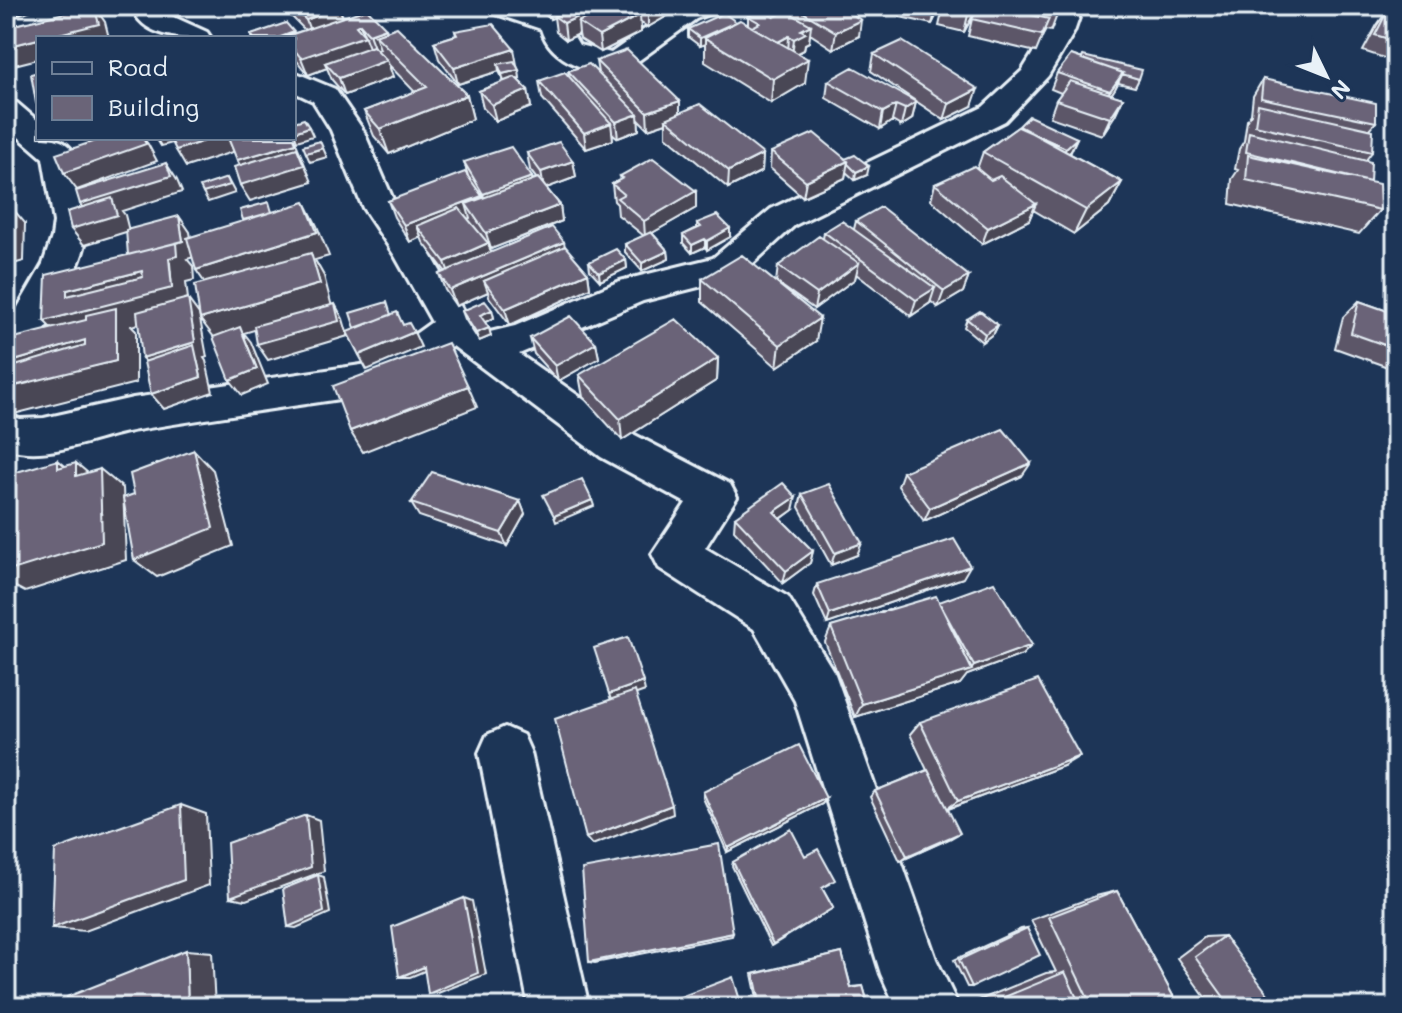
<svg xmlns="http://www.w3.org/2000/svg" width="1402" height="1013" viewBox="0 0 1402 1013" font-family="Mali,sans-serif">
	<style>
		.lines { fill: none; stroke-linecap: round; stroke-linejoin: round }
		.minor-casing { stroke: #e8f1f8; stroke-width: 6 }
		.minor { fill: #1d3557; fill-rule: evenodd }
		.wall { fill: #5b5667; stroke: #e8f1f8; stroke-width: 2 }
		.shaded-wall { fill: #4a4654; stroke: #e8f1f8; stroke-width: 2 }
		.building { fill: #6a6478; stroke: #e8f1f8; stroke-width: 2; fill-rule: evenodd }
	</style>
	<rect width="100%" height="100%" fill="#1d3557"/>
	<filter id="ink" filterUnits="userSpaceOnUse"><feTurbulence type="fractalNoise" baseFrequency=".0125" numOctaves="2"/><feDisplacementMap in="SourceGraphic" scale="16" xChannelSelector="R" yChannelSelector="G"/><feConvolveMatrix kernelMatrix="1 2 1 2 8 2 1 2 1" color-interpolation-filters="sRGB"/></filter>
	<g filter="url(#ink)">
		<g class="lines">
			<g class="minor-casing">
				<path id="minor" d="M46 6H98L94 12 62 19 6 38V20Z
					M139 6H167L165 13 207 32 211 38C187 38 153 39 137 17Z
					M486 6H527L563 18 579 45 611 53 676 7 717 6 713 12 696 19 627 69C595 77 551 63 541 29L490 12Z
					M1055 6H1083L1074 32 1048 76 1005 121 795 225 738 277 643 301 519 354 631 433 730 484 737 497 705 548 788 597 835 674 936 959 959 1007H896L881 974 795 701 754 629 659 568 652 554 686 503 601 457 453 346 399 388 385 392C302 405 220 416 137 430 95 437 48 462 6 448V414L20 419 44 418 133 398 375 363 432 322 395 256 363 208 331 130 313 101 294 92V72L335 89 363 130 395 204 423 241 466 316 490 332 515 326 620 281 713 258 771 209 983 107 1022 71 1046 32Z
					M6 101 17 103 38 121V138C55 138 65 139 75 154 79 176 86 199 88 221 91 260 39 338 20 374L6 378V328L43 264 52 237 54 222 43 158 6 126Z
					M505 727 523 735 531 753 589 1007H529L479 753 487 735Z"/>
			</g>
			<use href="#minor" class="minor"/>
		</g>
		<path class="wall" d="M162 6H191L192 9 176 17Z
			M286 6H338L343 17 386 31 467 95 473 119 389 154 374 136 364 111 415 92 388 64 393 77 345 95 332 80 327 68 308 75 294 57V38H252L251 35 295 33 305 30 290 15Z
			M535 6H673L674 12 648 27 641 23V32L601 52 580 39 579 34 566 40 556 32 554 17 550 19Z
			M755 6H839L859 36 833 49 810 34 809 42 805 44 804 50 797 53 805 83 771 103 705 62V44L700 46 688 37V29L736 22 748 25V16L759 11 755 9Z
			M902 6H941L932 24 900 17Z
			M978 6 964 32 939 26 943 9Z
			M980 6H1014L1013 11 1021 13 1023 6 1057 15 1051 31 1045 30 1036 52 968 36 972 19Z
			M1389 8 1396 11V62L1363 51 1377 25Z
			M455 31 517 65 520 79H517L528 90 531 107 496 121 483 108 479 91 504 82 499 71 458 84 439 59 434 42 456 35Z
			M874 54 972 106 944 120 871 71Z
			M1071 55 1139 79 1135 87 1118 83 1111 95 1123 98 1115 115 1102 135 1050 117 1056 100 1061 93 1051 89 1057 73Z
			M596 61 680 101V113L763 154 762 171 728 188 666 136V123L648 129 638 119 639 130 618 138 612 133 613 140 586 149 542 98 539 81 569 76 568 71 598 73Z
			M1263 79 1376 122 1370 129 1372 152 1366 160 1370 182 1380 210 1359 234 1230 204 1232 179 1238 170 1235 169 1239 149 1244 141 1247 120 1251 114 1253 96Z
			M828 81 916 102 912 119 901 126 892 121 880 129 826 98Z
			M1018 127 1077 138 1070 154 1122 182 1109 206 1074 234 1033 210 1029 220 982 244 931 200 935 184 977 169 983 152Z
			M771 152 845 159 867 175 855 180 846 172 845 178 803 197 770 168Z
			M527 153 573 161 576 177 546 188 560 205 562 221 491 249 489 248 491 252 564 242V246L588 273 590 288 510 325 489 297 488 292 456 306 445 290 439 274 445 271 423 242 421 237 410 242 394 217 388 201 468 176 464 162 532 180 536 178 530 170Z
			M620 176 696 191V208L652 233 668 251 669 259 642 271 625 252V244L644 236 618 215 617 204 614 201 612 184 621 180Z
			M856 221 969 276 963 292 938 307 930 301V303L911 316 856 274 855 279 814 309 776 282 778 266 823 239 824 232 854 229Z
			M697 223 730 237 707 250 705 247 692 253 683 243V235L697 228Z
			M626 260 627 268 600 281 590 270 589 262Z
			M702 279 816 341 777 367 702 302Z
			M1359 301 1396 314V370L1335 348 1343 317Z
			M492 310 494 318 485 322 491 336 479 341 465 319 462 311Z
			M967 319 998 325 994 333 982 342 964 327Z
			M530 338 596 343 599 358 558 381 534 354Z
			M718 358 717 380 622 440 583 397 579 375Z
			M903 472 1022 476 924 521 898 486Z
			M802 494 857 555 831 565 799 507Z
			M520 501 525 514 507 546 419 516 411 503Z
			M793 510 781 519 813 551 810 563 783 583 734 530 735 517Z
			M963 578 827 624 814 595 817 584Z
			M939 602 1032 645 1022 655 967 675 960 684 855 717 825 642 831 627Z
			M920 722 1063 766 948 809 951 838 900 861 870 797 875 791 927 770 910 734Z
			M703 792 826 798 822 804 727 852 703 798Z
			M805 856 830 884 822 888 833 908 771 946 732 866 733 862Z
			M1117 891 1179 1007H976L974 1002 1046 973 1056 972 1031 920 1096 896Z
			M1027 928 972 987H967L954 960 1021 929Z
			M733 933 732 936 595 963 589 962Z
			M1224 936 1251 1007H1212L1177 958 1205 937Z
			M842 953 851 987 863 986 869 1007H759L752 974Z"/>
		<path class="shaded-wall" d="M94 6 105 22 109 38H43Z
			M176 6H191L192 9 176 17 171 8Z
			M210 6H223L212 10Z
			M548 6H584L550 19Z
			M603 6H618L578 22 579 34 566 40 564 23Z
			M655 6H673L674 12 648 27V10Z
			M782 6H792L791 16 780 22Z
			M937 6H941L932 24Z
			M973 6H978L964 32 968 15Z
			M339 7 345 24 312 36 306 20Z
			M640 15 641 32 601 52 599 36Z
			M861 20 859 36 833 49 836 32Z
			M736 22 705 38V44L700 46V38Z
			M360 24 371 53 325 63 327 68 308 75 301 58Z
			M811 25 809 42 805 44 804 50 792 56 794 39 801 30Z
			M386 28 391 45 375 35 380 49 375 50 369 34Z
			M789 36 788 53 776 43Z
			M38 39V59L14 65 6 54V47Z
			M514 49 517 65 501 71 498 64 499 71 458 84 454 68Z
			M808 59 805 83 771 103 773 79Z
			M387 60 393 77 345 95 339 78Z
			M519 70 520 79 504 82 502 74Z
			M1123 73 1115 89 1102 107 1110 91Z
			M978 89 972 106 944 120 949 104Z
			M528 90 531 107 496 121 492 105Z
			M467 95 473 119 389 154 380 129Z
			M1123 98 1115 115 1102 135 1110 118Z
			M680 101V117L666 119V123L648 129 647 112Z
			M916 102 912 119 901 126 905 109Z
			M896 105 892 121 880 129 883 112Z
			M638 114 639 130 618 138 616 122Z
			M611 123 613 140 586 149 584 133Z
			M309 127 313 136 297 141 294 132Z
			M143 138 148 144 157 161 77 190 64 173Z
			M156 138H191L161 146Z
			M214 138H265L266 141 186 167 176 150Z
			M1077 138 1069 154 1059 165 1066 148Z
			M296 143 312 182 250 201 240 185 247 177 237 160Z
			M323 148 327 157 310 162 306 153Z
			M763 154 762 171 728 188 729 171Z
			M573 161 576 177 544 189 541 172Z
			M848 161 845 178 803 197 806 181Z
			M166 163 177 180 182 192 122 211 125 215 129 231 84 245 71 229 93 221 80 204Z
			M869 166 867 175 855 180 856 172Z
			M532 177 535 194 488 210 483 194Z
			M227 178 235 193 208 202 203 193Z
			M1122 182 1109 206 1074 234 1086 210Z
			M696 191V208L645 237 644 221Z
			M6 193 12 200V208L25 223 24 261 6 266Z
			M482 196 486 212 466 204 470 218 425 236 417 226 421 237 410 242 404 225Z
			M305 202 317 226 329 256 315 260 324 276 332 307 244 333 251 342 268 384 242 395 230 380 257 369 243 334 217 341 200 319 207 357 204 358 206 361 213 392 164 409 151 394 201 377 197 360 156 373 142 358 195 342 188 304 189 310 131 326 136 331V383L6 416V388L29 383 12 367 11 362 85 340 106 362 89 367 116 361V330L66 343 44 321 81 311 67 296V290L142 271 158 291 172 288 170 263 140 271 128 255 183 241 179 216 190 232 194 257 187 259 193 266 194 280 186 282 188 299 199 314 200 319 320 284 313 261 212 293 196 270 317 232Z
			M1036 204 1029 220 982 244 988 228Z
			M560 205 562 221 491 249 486 233Z
			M730 228V237L707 250V241Z
			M705 239V247L692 253V245Z
			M564 242 567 258 484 281 488 292 456 306 450 290Z
			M488 243 493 259 451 278 445 262Z
			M668 251 669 259 642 271V263Z
			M626 260 627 268 600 281 599 273Z
			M859 263 855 279 814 309 817 294Z
			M588 273 590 288 510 325 505 309Z
			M969 276 963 292 938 307 944 291Z
			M935 288 930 303 911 316 916 300Z
			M335 304 343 319 348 336 268 360 257 344Z
			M492 310 494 318 483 323 480 315Z
			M820 318 816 341 777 367 780 345Z
			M998 325 994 333 982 342 985 334Z
			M489 328 491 336 479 341 476 333Z
			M414 332 421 347 367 370 359 355Z
			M596 343 599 358 558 381 555 366Z
			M718 358 717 380 622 440 620 419Z
			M468 386 477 407 363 452 350 431Z
			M194 450 213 470 233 546 157 577 134 560Z
			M58 460 76 475V463L100 483V495L58 468Z
			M1031 463 1022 476 924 521 930 508Z
			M100 469 123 488 126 560 25 592 6 582V572Z
			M796 497 793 510 772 525 774 512Z
			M592 500 594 506 556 522 554 516Z
			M520 501 525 514 507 546 501 533Z
			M862 543 857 555 831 565 835 553Z
			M813 551 810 563 783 583 786 571Z
			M970 566 963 578 827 624 830 614Z
			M1032 645 1022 655 967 675 960 684 855 717 862 704 971 670 974 666Z
			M643 682 645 691 612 703 609 694Z
			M1080 756 1063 766 945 810 958 801Z
			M826 798 822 804 727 852 728 848Z
			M181 805 206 814 209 885 85 931 52 928Z
			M672 805 673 814 592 845 586 838Z
			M306 815 319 820 324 871 246 900 230 897Z
			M960 833 951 838 900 861 907 856Z
			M318 875 324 877 330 913 296 928 288 927Z
			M464 898 472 901 486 974 438 993 428 994Z
			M186 950 212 952 215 1007H188Z
			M424 967H434L410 977H399Z"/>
		<path class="building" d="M94 6 99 24 43 38H38V39L6 47V27Z
			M291 6H338L339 7 306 20Z
			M576 6H603L564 23 554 16Z
			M611 6H625L640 15 599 36 578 22Z
			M639 6H655L648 10Z
			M793 6H839L861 20 836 32Z
			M945 6H973L968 15 943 9Z
			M980 6H991L1049 19 1042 35 972 19Z
			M1023 6H1060L1057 15 1022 8Z
			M1389 8 1396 11V41L1375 35Z
			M367 9 386 28 369 34 360 24 356 26 365 36 301 58 294 49V38H285L284 37Z
			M762 10 774 17 786 11 811 25 801 30 806 33 794 39 789 36 778 42 752 27 760 23 748 16Z
			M724 13 736 22 700 38 688 29Z
			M740 20 808 59 773 79 705 38Z
			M286 23 294 32 278 38H254L251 35Z
			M493 24 514 49 454 68 434 42 457 35 455 31Z
			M397 27 467 95 380 129 364 111 427 87 375 35Z
			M902 41 978 89 949 104 874 54Z
			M373 46 387 60 339 78 325 63Z
			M627 50 680 101 647 112 596 61Z
			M1071 55 1123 73 1110 91 1057 73Z
			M1083 56 1142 70 1139 79 1122 74 1123 73 1082 59Z
			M514 61 519 70 502 74 498 64Z
			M589 64 638 114 616 122 568 71Z
			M853 67 916 102 905 109 896 105 883 112 828 81Z
			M38 72V102L36 103 31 74Z
			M565 72 611 123 584 133 539 81Z
			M515 77 528 90 492 105 479 91Z
			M1263 79 1376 103V122L1261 98Z
			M1070 81 1123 98 1110 118 1056 100Z
			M700 104 763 154 729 171 666 119Z
			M1258 104 1373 130 1372 152 1255 125Z
			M1029 116 1077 138 1066 148 1018 127Z
			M304 119 309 127 294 132V122Z
			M1019 126 1122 182 1086 210 983 152Z
			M1249 132 1371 162 1370 182 1246 152Z
			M814 133 848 161 806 181 771 152Z
			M104 138H143L146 144 64 173 56 154Z
			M170 138H214L176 150Z
			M228 138H294L296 143 237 160Z
			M320 141 323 148 306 153 303 146Z
			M559 142 573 161 541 172 527 153Z
			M511 147 532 177 483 194 464 162Z
			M297 148 304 165 240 185 234 167Z
			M855 155 869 166 856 172 848 164V161L845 159Z
			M1248 155 1379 184 1380 210 1246 180Z
			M653 158 696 191 644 221 617 198 624 194 612 184 623 178 620 176Z
			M166 163 171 176 80 204 76 191Z
			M974 166 991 180 1000 176 1036 204 988 228 935 184Z
			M465 172 482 196 404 225 388 201Z
			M227 178 230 185 203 193 200 187Z
			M538 178 560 205 486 233 466 204Z
			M112 198 117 215 71 229 67 212Z
			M269 202 272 212 243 220 240 210Z
			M305 202 317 232 196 270 187 238Z
			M10 206 9 245 6 246V207Z
			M881 207 969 276 944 291 856 221Z
			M459 208 488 243 445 262 417 226Z
			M717 215 730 228 707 241 705 239 692 245 683 235 701 227 697 223Z
			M179 216 183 241 128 255 126 230Z
			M842 221 935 288 916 300 824 232Z
			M552 227 564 242 450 290 439 274Z
			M651 232 668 251 642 263 625 244Z
			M819 236 859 263 817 294 778 266Z
			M176 243 177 256 169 258 172 288 44 321 46 275ZM142 271 143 277 67 296V290Z
			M565 246 588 273 505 309 484 281Z
			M616 249 626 260 599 273 589 262Z
			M311 253 320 284 200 319 195 285Z
			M742 255 820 318 780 345 702 279Z
			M188 298 195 342 142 358 137 312Z
			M485 301 492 310 480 315 489 328 476 333 462 311Z
			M1359 301 1396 314V349L1351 333Z
			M387 302 391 315 355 328 350 313Z
			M335 304 339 321 257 344 254 326Z
			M116 308V361L6 388V340L86 320V315ZM85 340V345L12 367 11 362Z
			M980 311 998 325 985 334 967 319Z
			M397 312 403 325 409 323 414 332 359 355 347 332Z
			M571 316 596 343 555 366 530 338Z
			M676 319 718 358 620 419 579 375Z
			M240 327 257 369 230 380 213 337Z
			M448 343 468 386 350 431 333 386Z
			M194 345 201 377 151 394 144 362Z
			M1003 429 1031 463 930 508 903 472Z
			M194 450 213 528 134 560 123 498 134 494 130 474Z
			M58 460V468L76 463V476L100 469 102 542 6 572V475Z
			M432 472 520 501 501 533 411 503Z
			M582 479 592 500 554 516 543 495Z
			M783 483 796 497 774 512 813 551 786 571 735 517Z
			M829 484 862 543 835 553 802 494Z
			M954 539 970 566 830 614 817 584Z
			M994 582 1032 645 974 666 939 602Z
			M936 596 972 670 862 704 831 627Z
			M628 637 643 682 609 694 594 648Z
			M1038 680 1080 756 958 801 920 722Z
			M635 691 672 805 586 838 555 719Z
			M799 745 826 798 728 848 703 792Z
			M928 770 960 833 907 856 875 791Z
			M181 805 184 880 52 928 55 850Z
			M306 815 311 867 230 897 227 843Z
			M791 829 805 856 818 849 835 880 822 888 833 908 773 944 733 862Z
			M719 844 733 933 589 962 582 869Z
			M318 875 324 912 288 927 283 889Z
			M1117 891 1179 1007H1092L1049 917Z
			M464 898 478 973 428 994 424 967 399 977 392 927Z
			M1027 928 1040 955 972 987 959 960Z
			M1224 936 1268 994 1251 1007H1231L1195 957Z
			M186 950 188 1007H67V997Z
			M842 953 851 988 863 986 869 1007H761L754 974Z
			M1065 972 1081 1007H991L990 1003Z
			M733 977 742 1007H654Z"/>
	</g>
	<rect width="1402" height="1013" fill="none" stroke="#1d3557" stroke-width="32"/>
	<rect x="16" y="16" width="1370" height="981" fill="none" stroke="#e8f1f8" stroke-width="3" filter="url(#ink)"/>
	<rect x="36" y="36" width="260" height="104" fill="#1d3557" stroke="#6e8097" stroke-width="2"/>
	<rect x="52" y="62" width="40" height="12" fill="#1d3557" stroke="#6e8097" stroke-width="2"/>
	<text x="108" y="76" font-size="24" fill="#e8f1f8">Road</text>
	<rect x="52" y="96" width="40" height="24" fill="#6a6478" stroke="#6e8097" stroke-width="2"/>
	<text x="108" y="116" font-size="24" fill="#e8f1f8">Building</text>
	<g transform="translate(1326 76) rotate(133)" stroke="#1d3557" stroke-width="6" paint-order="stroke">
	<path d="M0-6L14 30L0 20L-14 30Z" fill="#e8f1f8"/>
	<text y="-12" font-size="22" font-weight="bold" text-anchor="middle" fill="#e8f1f8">N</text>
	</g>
</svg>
